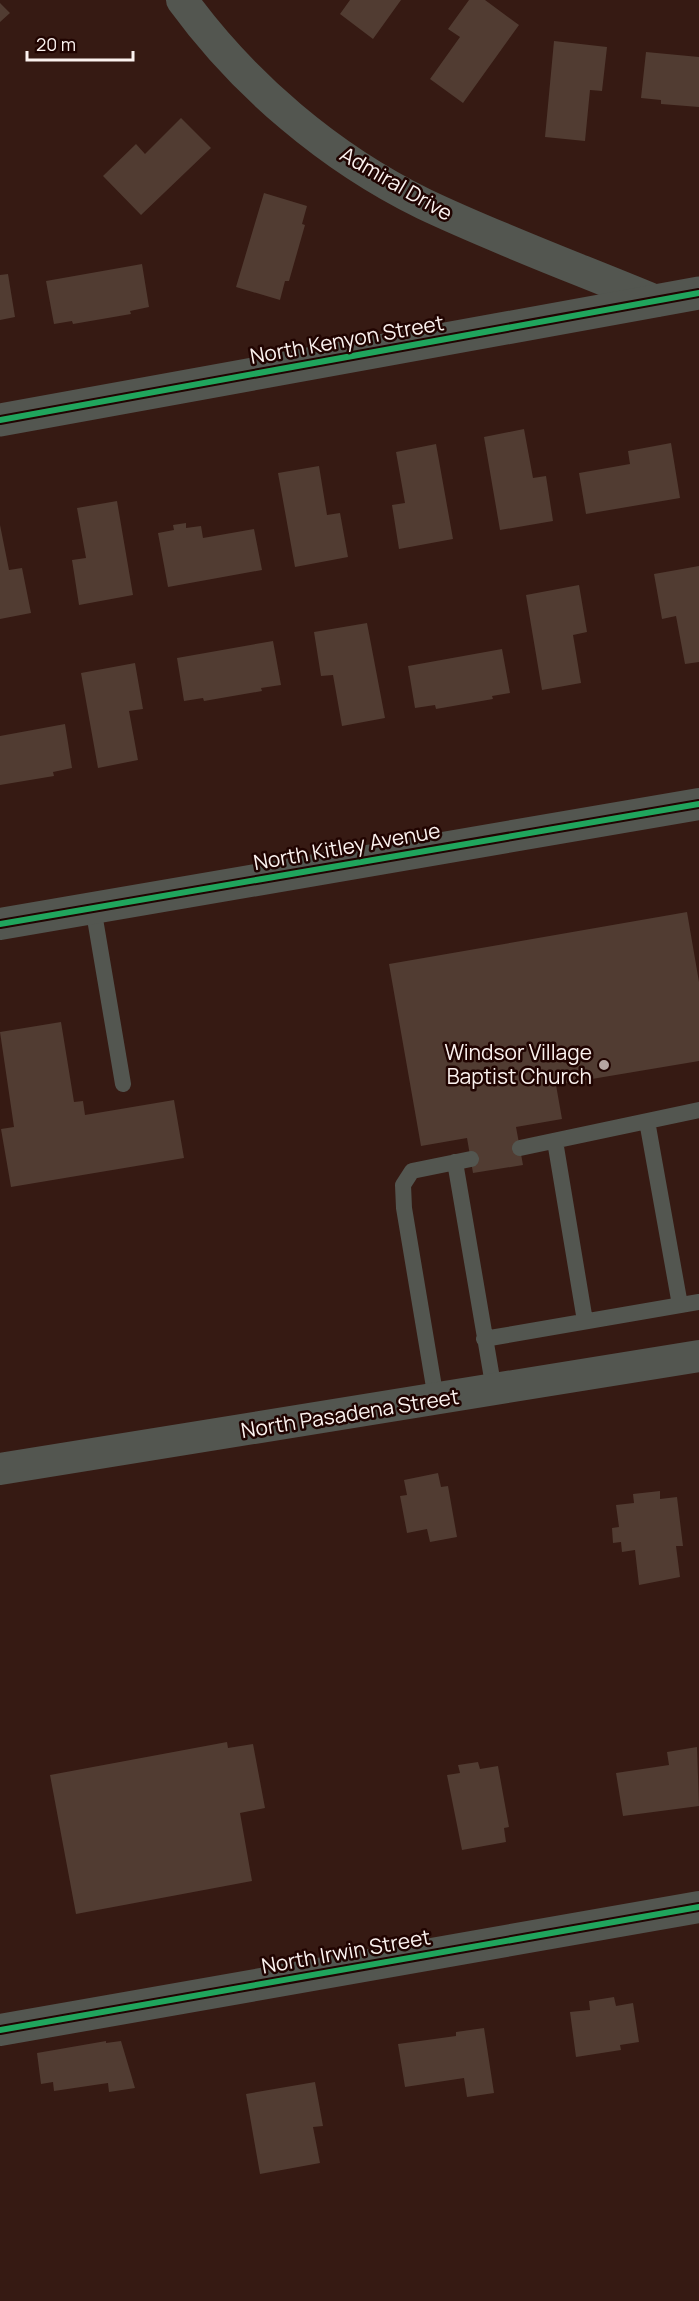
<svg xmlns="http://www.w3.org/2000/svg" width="699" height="2301" viewBox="0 0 699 2301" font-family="Manrope,sans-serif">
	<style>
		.building { fill: #513c32 }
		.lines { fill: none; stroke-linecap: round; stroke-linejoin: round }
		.service { stroke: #535650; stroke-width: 16 }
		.minor { stroke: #535650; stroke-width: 32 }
		.tertiary { stroke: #535650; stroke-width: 33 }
		.cycleway-casing { stroke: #200401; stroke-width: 10 }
		.cycleway { stroke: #20a55d; stroke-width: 6 }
		.poi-dot { fill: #b6a6a2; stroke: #200401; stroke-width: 2 }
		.labels { text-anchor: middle; stroke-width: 5; stroke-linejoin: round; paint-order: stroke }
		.street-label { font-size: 21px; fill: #fbf2ef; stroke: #200401 }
		.poi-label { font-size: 21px; fill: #fbf2ef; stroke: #200401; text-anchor: end }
	</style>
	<rect width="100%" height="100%" fill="#361a13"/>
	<path class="building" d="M350 0H401L373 39 340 14Z
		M469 0H485L519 25 463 103 430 79 460 37 448 29Z
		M0 3 10 13 0 22Z
		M554 41 607 47 602 91 590 90 585 141 545 137Z
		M646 52 699 57V107L661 104V100L641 98Z
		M181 118 211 148 141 215 103 176 136 144 145 154Z
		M264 193 307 206 302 224 305 225 289 281H285L280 300 236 287Z
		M142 264 149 307 130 311 131 314 73 324 72 321 54 324 46 281Z
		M8 274 15 317 0 320V275Z
		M524 429 533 478 546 476 553 521 500 530 484 437Z
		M671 443 680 498 586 514 579 473 630 464 628 451Z
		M436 444 453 539 399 549 392 505 405 503 396 452Z
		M319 466 327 515 340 513 348 557 295 567 278 473Z
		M117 501 133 595 79 605 72 560 86 558 77 508Z
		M186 523V528L201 526 203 538 254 529 262 570 168 587 158 533 174 530 173 525Z
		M0 525 9 570 22 568 31 613 0 619Z
		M699 566V662L685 664 676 616 662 619 654 574Z
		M579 585 587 632 573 635 581 683 542 690 526 595Z
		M367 623 385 718 342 726 333 675 321 676 314 632Z
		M273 641 281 685 261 688 262 691 204 701 203 698 184 701 177 658Z
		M502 649 510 693 492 696 493 699 436 709 435 705 415 708 408 666Z
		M135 663 143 709 129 711 138 760 98 768 81 673Z
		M65 724 72 768 53 772 54 776 0 785V736Z
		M687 912 699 982V1061L556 1085 562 1119 516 1127 523 1165 473 1173 467 1138 421 1146 389 964Z
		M61 1022 74 1102 83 1101 85 1115 174 1100 184 1158 11 1187 1 1129 14 1127 0 1032Z
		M438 1473 441 1487 448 1486 457 1537 430 1542 427 1529 407 1533 400 1496 407 1495 404 1480Z
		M660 1491V1499L677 1497 683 1546H676L680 1577 639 1585 635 1550 622 1552 621 1542 613 1543 612 1528 619 1527 616 1505 634 1503 633 1494Z
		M227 1742 228 1748 253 1744 265 1808 240 1813 252 1881 76 1914 50 1775Z
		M697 1747 699 1806 623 1816 616 1773 669 1765 667 1752Z
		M478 1762 480 1769 498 1766 509 1827 504 1828 506 1842 462 1850 447 1775 460 1773 458 1765Z
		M614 1997 616 2006 633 2003 639 2042 620 2045 621 2050 576 2057 570 2012 590 2010 589 2001Z
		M484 2028 494 2093 467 2097 464 2078 405 2087 398 2044 456 2036V2032Z
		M106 2041V2043L121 2041 135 2088 109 2092 108 2083 54 2091 53 2082 41 2084 37 2053Z
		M315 2082 323 2126 313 2127 320 2163 260 2174 246 2094Z"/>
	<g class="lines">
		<path class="service" d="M93 907 123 1084
			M647 1121 680 1305
			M555 1141 585 1321
			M520 1148 699 1110
			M455 1162 494 1390
			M484 1339 699 1302
			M436 1399 404 1208 403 1185 412 1171 471 1159"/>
		<path class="minor" d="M182 0C244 85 330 158 424 204 500 240 579 269 656 301
			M0 924 699 804
			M0 1469 699 1356
			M0 2030 699 1907"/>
		<path class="tertiary" d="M0 420 699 293"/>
		<g class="cycleway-casing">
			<path id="cycleway" d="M0 420 699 293
				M0 924 699 804
				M0 2030 699 1907"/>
		</g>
		<use href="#cycleway" class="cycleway"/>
	</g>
	<circle class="poi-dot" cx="604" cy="1065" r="6"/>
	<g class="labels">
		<g class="street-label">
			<text transform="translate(396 184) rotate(30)" y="7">Admiral Drive</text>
			<text transform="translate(347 340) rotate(-10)" y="7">North Kenyon Street</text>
			<text transform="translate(347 847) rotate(-10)" y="7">North Kitley Avenue</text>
			<text transform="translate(350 1414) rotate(-9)" y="7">North Pasadena Street</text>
			<text transform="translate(346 1952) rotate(-10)" y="7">North Irwin Street</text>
		</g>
		<g class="poi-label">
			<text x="592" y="1060">Windsor Village<tspan x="592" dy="24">Baptist Church</tspan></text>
		</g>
	</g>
	<path d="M27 51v9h106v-9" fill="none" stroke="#fbf2ef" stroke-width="3"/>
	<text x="36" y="51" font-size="18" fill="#fbf2ef" stroke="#200401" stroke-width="4.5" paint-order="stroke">20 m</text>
</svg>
